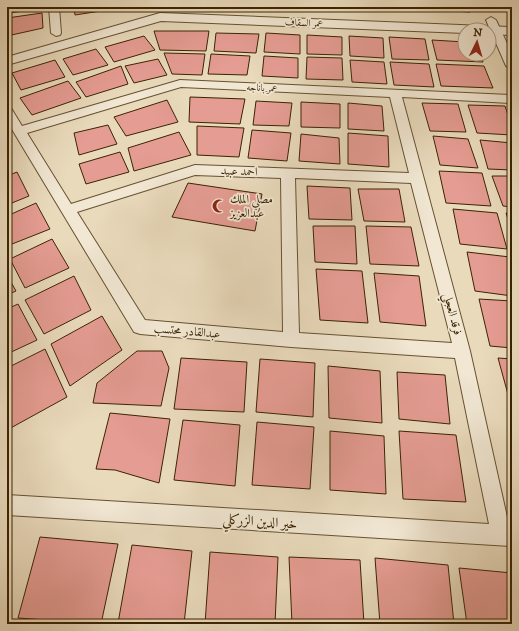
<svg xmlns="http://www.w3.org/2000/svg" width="519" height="631" viewBox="0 0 519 631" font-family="'IM FELL DW Pica',Amiri,serif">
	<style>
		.building { fill: #e59c93; stroke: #3b2401 }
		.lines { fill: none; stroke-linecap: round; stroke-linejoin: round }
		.minor-casing { stroke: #665230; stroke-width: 2 }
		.tertiary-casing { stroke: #665230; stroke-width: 2 }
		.minor { fill: #f1e7d3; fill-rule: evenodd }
		.tertiary { fill: #f1e7d3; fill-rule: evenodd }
		.labels { text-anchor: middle; stroke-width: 3.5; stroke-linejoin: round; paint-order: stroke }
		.far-street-label { font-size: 10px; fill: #3b2401; stroke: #f1e7d3 }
		.street-label { font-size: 12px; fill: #3b2401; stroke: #f1e7d3 }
		.poi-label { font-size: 12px; fill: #3b2401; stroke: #f1e7d3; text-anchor: start }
		.near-street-label { font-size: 14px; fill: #3b2401; stroke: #f1e7d3 }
	</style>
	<rect width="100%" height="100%" fill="#e9dabc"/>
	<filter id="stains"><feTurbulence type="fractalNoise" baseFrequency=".005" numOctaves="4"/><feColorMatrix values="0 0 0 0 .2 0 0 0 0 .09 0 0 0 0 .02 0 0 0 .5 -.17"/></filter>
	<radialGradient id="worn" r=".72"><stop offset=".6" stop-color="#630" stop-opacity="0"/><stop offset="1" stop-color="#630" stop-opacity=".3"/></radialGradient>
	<path class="building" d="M8 7H40V9L8 13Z
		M74 7H107V10L75 15Z
		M431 7H469L470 12 432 10Z
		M474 7H507L508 9 502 11 479 10Z
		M42 13 43 28 7 36V18Z
		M154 31H209L206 51 160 50Z
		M216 33 259 34 256 53 214 51Z
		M266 33 300 35V54L264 52Z
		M307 35 342 37V55L307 54Z
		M144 36 155 50 114 62 105 47Z
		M349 36 383 38 384 58 350 56Z
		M389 37 425 39 429 60 392 59Z
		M432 40 465 42V54H481L483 62 437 60Z
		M96 49 108 65 73 75 63 59Z
		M164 53 205 54 202 75 172 74Z
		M211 54 250 56 247 75 208 74Z
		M264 56 298 58V78L262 76Z
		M307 57 342 58 343 80 306 79Z
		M158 59 167 75 134 83 125 66Z
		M55 60 65 77 21 90 12 73Z
		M350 60 384 62 387 84 352 82Z
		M390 62 429 64 434 87 394 85Z
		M436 64 484 66 493 88 441 86Z
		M121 66 128 84 86 97 76 82Z
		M68 81 81 98 32 115 20 98Z
		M190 97 245 99 240 124 189 122Z
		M167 100 178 122 126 136 114 117Z
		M256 101 292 103 289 126 253 125Z
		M301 102 340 104V128L301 127Z
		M348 103 382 106 384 131 348 129Z
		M422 103 458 104 466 132 430 131Z
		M468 105 505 106 512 127V135L477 133Z
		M108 125 117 144 79 155 74 133Z
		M197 126 244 128 239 157 197 155Z
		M252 130 291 133 287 161 248 158Z
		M179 132 191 155 134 171 128 148Z
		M348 133 388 136 389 167 348 164Z
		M301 134 339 138 340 164 299 161Z
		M433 136 468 139 478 168 440 165Z
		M480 140 512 143V170L488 169Z
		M120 152 129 172 86 184 79 164Z
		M439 171 482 173 491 206 446 203Z
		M17 172 29 196 7 205V176Z
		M492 176H512V207L503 206Z
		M188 183 262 194 255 231 172 217Z
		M307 186 350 188 352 220 309 219Z
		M358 189H399L405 222 364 221Z
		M36 203 50 229 7 246V216Z
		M453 209 497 213 507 249 460 244Z
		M506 213H512V232Z
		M313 226H355L357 264 315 262Z
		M366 226 411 227 419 266 370 264Z
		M52 239 69 268 25 288 10 259Z
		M467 252 510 257 512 267V296L475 291Z
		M316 269 362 271 368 323 320 320Z
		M374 273 419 276 426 326 380 322Z
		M7 275 16 291 7 295Z
		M74 276 91 310 44 334 25 300Z
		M479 299 512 301V348L490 346Z
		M18 304 37 340 7 354V309Z
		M102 316 122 350 70 386 51 344Z
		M45 349 67 397 7 430V368Z
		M137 351H162L169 368 161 406 93 403 97 383Z
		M181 358 247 362 244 412 174 409Z
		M498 358 512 359V409Z
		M260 359 315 363 313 417 256 412Z
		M328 366 380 371 382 423 329 418Z
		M397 372 445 375 450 424 399 419Z
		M110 413 170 419 159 483 115 470 96 469Z
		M183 420 240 425 235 486 174 480Z
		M257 422 314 427 310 489 252 485Z
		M330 431 384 436 386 494 330 490Z
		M399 431 456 435 466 502 403 499Z
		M40 537 118 544 101 624 18 618Z
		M132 545 192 551 184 624 118 623Z
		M210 552 278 557 275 624H205Z
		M289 557 360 560 364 624H292Z
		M375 558 448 565 454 624H380Z
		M459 568 512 573V624H467Z"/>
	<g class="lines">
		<g class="minor-casing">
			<path id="minor" d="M49 7H59L61 33 60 35 56 36 51 33Z
				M491 17 496 20 512 54V69L506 66 486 20Z
				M180 80 512 95V103L402 97 470 351 509 526H512V546L7 515V495L489 524 455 358 291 347 140 334 134 332 7 121V107L11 108 22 126ZM181 87 390 97 409 173 195 165 71 204 27 133ZM195 175 281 178 283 332 145 320 77 212ZM295 178 411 183 452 343 299 333Z"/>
		</g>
		<g class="tertiary-casing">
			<path id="tertiary" d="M160 13 512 27V35L489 34V30H465V33L161 21 7 65V57Z"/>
		</g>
		<use href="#minor" class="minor"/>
		<use href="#tertiary" class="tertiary"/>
	</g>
	<defs>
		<g id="mosque-bare" transform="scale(1.08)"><path d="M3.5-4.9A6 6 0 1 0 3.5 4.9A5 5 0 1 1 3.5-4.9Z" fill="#8f2418" stroke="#f1e7d3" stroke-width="2.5" paint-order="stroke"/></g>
	</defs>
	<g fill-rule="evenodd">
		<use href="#mosque-bare" x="219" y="206"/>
	</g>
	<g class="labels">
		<g class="far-street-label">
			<text transform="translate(304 22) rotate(2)" y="4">عمر السقاف</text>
			<text transform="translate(262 87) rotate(3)" y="4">عمر باناجه</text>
		</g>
		<g class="street-label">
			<text transform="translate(239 171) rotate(2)" y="4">احمد عبيد</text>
			<text transform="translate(453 314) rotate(75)" y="4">فرقد العجلي</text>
			<text transform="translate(187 331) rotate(5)" y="4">عبدالقادر محتسب</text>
		</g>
		<g class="poi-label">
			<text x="230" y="203">مصلي الملك<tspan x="230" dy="14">عبدالعزيز</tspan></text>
		</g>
		<g class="near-street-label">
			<text transform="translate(260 521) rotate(4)" y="5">خير الدين الزركلي</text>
		</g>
	</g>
	<rect width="519" height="631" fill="none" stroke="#e9dabc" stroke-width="24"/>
	<rect x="8" y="8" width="503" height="615" fill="none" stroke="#3b2401" stroke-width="2"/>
	<rect x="12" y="12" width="495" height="607" fill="none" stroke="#3b2401"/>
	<g transform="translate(477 42) rotate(5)"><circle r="19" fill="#f1e7d3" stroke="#a8997f"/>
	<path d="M0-3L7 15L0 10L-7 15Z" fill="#8f2418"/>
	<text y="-6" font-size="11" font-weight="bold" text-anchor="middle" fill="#3b2401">N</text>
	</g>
	<rect width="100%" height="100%" filter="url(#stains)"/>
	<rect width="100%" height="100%" fill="url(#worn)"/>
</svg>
